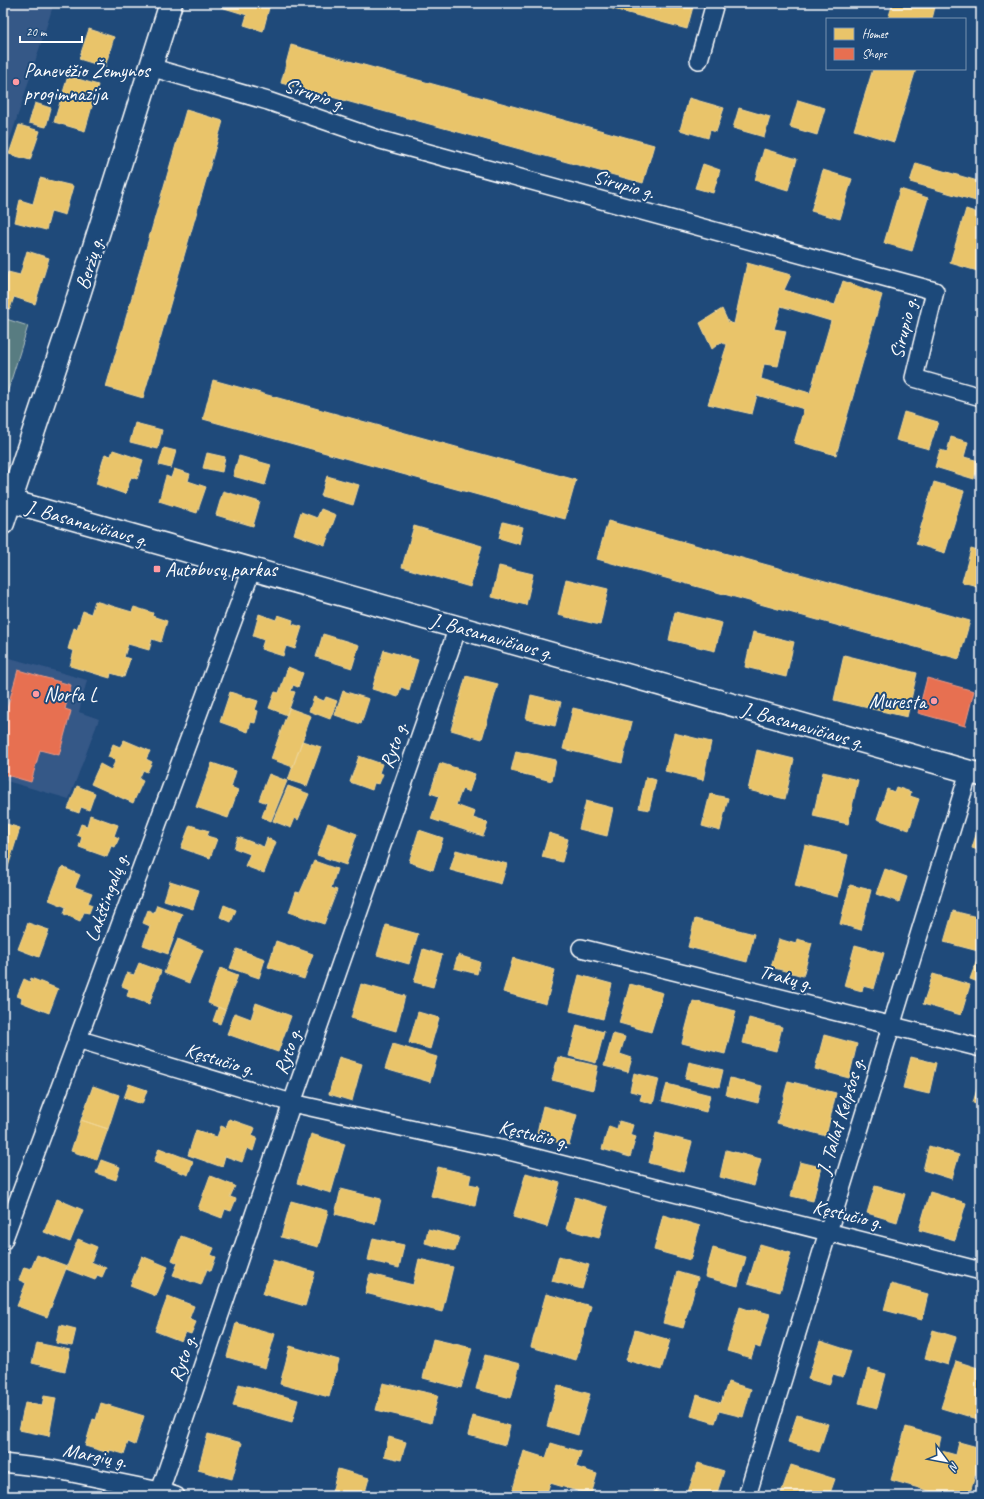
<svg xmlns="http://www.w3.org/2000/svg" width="984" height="1499" viewBox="0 0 984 1499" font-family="Caveat,sans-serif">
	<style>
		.built { fill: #355887 }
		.green { fill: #587b81; stroke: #acbdc0 }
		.homes { fill: #e9c46a; stroke: #f0d697; fill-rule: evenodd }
		.shops { fill: #e76f51; stroke: #ee9a85 }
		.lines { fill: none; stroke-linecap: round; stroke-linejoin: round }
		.minor-casing { stroke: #fff; stroke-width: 20 }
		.secondary-casing { stroke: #fff; stroke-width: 25 }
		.trunk-casing { stroke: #fff; stroke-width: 25 }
		.minor { stroke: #1f4a7a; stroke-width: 17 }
		.secondary { stroke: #1f4a7a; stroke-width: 22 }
		.trunk { stroke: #1f4a7a; stroke-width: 22 }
		.poi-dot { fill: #ff9aa2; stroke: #1f4a7a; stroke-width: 1.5 }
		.labels { text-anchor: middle; stroke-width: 4; stroke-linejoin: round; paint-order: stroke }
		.poi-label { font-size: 20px; fill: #fff; stroke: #1f4a7a; text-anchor: start }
		.street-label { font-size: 20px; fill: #fff; stroke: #1f4a7a }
	</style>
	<rect width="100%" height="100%" fill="#1f4a7a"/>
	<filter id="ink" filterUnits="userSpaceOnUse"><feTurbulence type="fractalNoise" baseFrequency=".025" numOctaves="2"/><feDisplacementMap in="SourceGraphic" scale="8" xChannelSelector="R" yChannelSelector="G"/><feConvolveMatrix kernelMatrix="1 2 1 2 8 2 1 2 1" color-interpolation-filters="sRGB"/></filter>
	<g filter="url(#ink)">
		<path class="built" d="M3 3H54L3 161Z
			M3 656 87 680 79 712 99 719 69 799 3 780Z"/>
		<path class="green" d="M3 318 28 326 3 406Z"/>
		<path class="homes" d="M223 3 270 4 263 31 244 25 247 15 221 7Z
			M591 3H694L687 29Z
			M893 3H936L932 19H888Z
			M89 29 114 37 105 67 79 59Z
			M291 45 654 145 643 183 281 83Z
			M873 69H916L894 142 854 130Z
			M68 76 98 85 85 131 54 122Z
			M689 98 724 108 716 132 710 130 708 138 680 130Z
			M798 100 825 108 817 135 790 127Z
			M35 103 51 108 46 127 29 123Z
			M739 108 770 117 764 137 733 128Z
			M186 110 223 121 143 398 106 387Z
			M19 125 40 131 30 160 9 154Z
			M764 149 797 159 788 190 755 180Z
			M916 163 981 182 976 201 910 182Z
			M703 164 720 170 713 193 695 188Z
			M823 170 852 179 840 219 811 211Z
			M40 178 73 186 65 215 51 211 46 230 15 222 20 200 33 204Z
			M900 189 928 198 912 251 884 243Z
			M966 209 981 214V272L950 263Z
			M27 251 49 258 35 304 14 297 10 309 3 307V287L8 272 20 275Z
			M747 263 791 275 784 290 835 305 843 281 882 295 836 455 794 443 804 409 757 395 752 414 708 404 727 345 721 342 712 349 700 323 722 309 728 322 734 324ZM781 306 831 321 810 393 761 379 764 364 778 366 786 331 774 329Z
			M213 380 576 480 565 519 203 419Z
			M904 412 938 422 929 449 896 440Z
			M135 423 162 430 158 449 130 442Z
			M951 437 968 442 964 457 979 461 974 479 935 467 940 450 947 452Z
			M164 448 176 451 171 468 159 465Z
			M113 450 143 460 137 479 131 477 125 494 96 484 105 454 111 456Z
			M207 453 225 457 222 472 203 468Z
			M239 456 271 465 265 485 233 476Z
			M174 469 190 474 188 481 206 487 197 513 159 501 166 476 171 478Z
			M327 476 359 485 353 505 321 496Z
			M934 482 964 491 945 553 916 544Z
			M223 491 260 502 253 526 216 515Z
			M321 509 336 515 325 545 294 534 301 512 317 518Z
			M608 521 970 621 959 659 597 559Z
			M503 522 523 527 519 544 499 538Z
			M414 526 482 546 470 587 402 567Z
			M971 549 981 552V587L962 582Z
			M499 566 533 574 526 605 492 597Z
			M566 579 608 589 600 625 558 615Z
			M95 601 132 612 134 607 153 613 152 616 167 621 161 642 152 639 149 650 128 644 124 657 130 659 124 677 111 673 110 678 70 666 74 651 68 649 74 628 77 629 83 611 91 614Z
			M675 612 722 623 715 651 669 640Z
			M259 614 276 620 278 615 293 620 292 624 302 627 295 649 286 646 283 656 261 649 264 640 253 636Z
			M753 632 794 642 786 677 745 667Z
			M323 634 359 645 352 668 316 657Z
			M384 650 418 660 409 690 401 687 398 697 372 689Z
			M844 655 917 673 907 717 834 700Z
			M288 667 303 673 298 687 293 685 291 691 295 692 287 715 269 708 275 692 279 693Z
			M466 676 498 684 482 739 451 730Z
			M343 691 369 699 361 724 335 715Z
			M230 692 258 701 255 710 258 711 255 723 251 722 248 732 220 722Z
			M531 695 561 702 555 726 526 719Z
			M314 697 324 701 326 697 337 701 330 719 309 711Z
			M289 708 311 716 293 767 271 759Z
			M573 708 632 722 622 763 563 749Z
			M674 733 711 742 703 780 665 771Z
			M124 740 150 751 146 759 152 762 147 772 143 770 139 779 143 781 133 803 91 784 100 764 111 770 116 760 108 757 113 744 120 747Z
			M302 741 321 747 307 786 288 780Z
			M757 750 794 759 785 799 748 790Z
			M516 751 556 760 552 781 511 771Z
			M359 756 382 764 379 773 383 774 379 784 374 783 372 790 350 782Z
			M212 763 236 771 231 787 238 790 228 818 196 807Z
			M440 763 475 774 469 792 462 789 456 805 475 812 473 818 488 823 483 836 431 819 439 796 430 793Z
			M823 772 858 780 848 824 813 816Z
			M269 774 287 781 271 821 262 817 267 803 259 800Z
			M646 777 656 780 649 810 639 808Z
			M77 786 95 793 89 810 81 807 79 813 68 809Z
			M288 786 309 794 298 820 295 818 291 828 273 821Z
			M896 787 911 792 910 796 919 799 909 830 877 819 887 789 894 792Z
			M710 794 728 798 720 831 702 826Z
			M586 801 613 808 607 836 579 829Z
			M90 815 118 825 114 836 119 838 115 847 111 846 107 857 79 847 82 837 77 835 81 824 87 826Z
			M980 822H981V851L972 848Z
			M3 823 20 828 3 883Z
			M328 823 357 834 346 865 317 855Z
			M190 825 209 831 207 836 217 839 210 858 181 848Z
			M419 830 443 838 433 870 409 862Z
			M549 833 568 839 562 862 542 857Z
			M238 837 264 847 267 838 276 842 264 873 245 866 250 854 234 848Z
			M805 845 848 855 838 897 795 886Z
			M456 850 507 864 501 884 450 870Z
			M314 861 337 869 331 888 337 890 324 924 289 912 296 892 300 893Z
			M62 867 80 875 75 887 92 893 88 903 92 905 89 913 84 912 80 921 64 914 66 907 49 900Z
			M885 869 907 877 899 902 876 894Z
			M170 881 199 890 193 909 164 900Z
			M850 885 871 890 861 930 840 924Z
			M157 905 182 914 168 954 143 945 150 926 143 923 148 910 154 913Z
			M224 905 236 910 231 922 220 917Z
			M953 911 981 918V941L978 951 944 942Z
			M695 919 754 934 747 962 688 947Z
			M28 923 49 930 39 957 18 949Z
			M386 925 418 934 409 964 377 955Z
			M178 939 203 950 189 983 164 973Z
			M779 939 796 944 797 939 812 943 803 976 771 967Z
			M276 941 313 954 304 979 268 967Z
			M855 945 884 953 874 989 863 986 862 991 844 986Z
			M237 949 265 959 259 978 230 968Z
			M423 949 442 955 433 987 414 982Z
			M458 955 480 962 477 974 454 968Z
			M513 958 555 970 546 1004 503 992Z
			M977 960 981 961V983L970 979Z
			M139 963 161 971 149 1004 127 996 129 989 122 986 127 973 134 975Z
			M220 968 238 975 225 1010 208 1003Z
			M933 974 970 985 961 1015 923 1004Z
			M579 975 612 984 603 1019 570 1011Z
			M31 978 58 989 49 1013 21 1002 22 998 17 996 24 979 30 982Z
			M361 984 405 996 396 1031 351 1018Z
			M630 984 663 993 651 1032 619 1023Z
			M693 1001 736 1011 725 1054 682 1043Z
			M256 1003 291 1016 278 1052 227 1034 235 1013 251 1019Z
			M218 1007 225 1010 220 1024 213 1021Z
			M418 1012 439 1018 430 1049 409 1043Z
			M749 1018 782 1027 776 1051 743 1043Z
			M577 1025 604 1032 596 1063 569 1056Z
			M613 1034 625 1037 620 1054 632 1058 628 1072 604 1066Z
			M824 1035 857 1044 849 1078 815 1069Z
			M393 1044 437 1057 430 1082 385 1069Z
			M339 1057 362 1064 352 1101 329 1094Z
			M558 1057 598 1066 593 1090 552 1080Z
			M911 1057 936 1063 929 1094 903 1088Z
			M689 1062 723 1070 719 1087 685 1079Z
			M634 1073 659 1079 653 1104 640 1100 642 1094 630 1091Z
			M981 1075V1105L973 1103Z
			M730 1078 762 1086 758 1103 726 1095Z
			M788 1081 836 1093 826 1136 777 1123Z
			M129 1084 147 1090 142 1104 124 1098Z
			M667 1084 710 1095 706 1112 662 1101Z
			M93 1086 119 1095 108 1129 81 1120Z
			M543 1106 577 1115 569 1145 536 1137Z
			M229 1119 255 1128 252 1136 257 1138 253 1151 247 1148 242 1162 225 1156 222 1167 188 1155 196 1130 217 1137 221 1126 226 1128Z
			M81 1120 108 1129 97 1160 71 1151Z
			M619 1121 633 1125 630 1135 636 1137 630 1157 602 1149 609 1126 617 1129Z
			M656 1133 692 1142 684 1172 649 1163Z
			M311 1134 345 1144 331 1193 297 1183Z
			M929 1146 959 1155 952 1179 923 1170Z
			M159 1148 193 1161 188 1175 154 1162Z
			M726 1150 761 1159 754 1186 720 1177Z
			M101 1160 120 1167 116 1180 96 1173Z
			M800 1162 821 1167 813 1201 791 1196Z
			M438 1167 471 1175 469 1184 479 1186 475 1206 431 1196Z
			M526 1173 560 1183 547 1227 513 1217Z
			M210 1176 235 1186 230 1197 236 1199 231 1211 225 1209 222 1218 198 1209Z
			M875 1186 905 1194 897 1222 867 1213Z
			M341 1189 381 1199 375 1224 335 1214Z
			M930 1192 966 1203 955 1240 919 1230Z
			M575 1197 608 1207 599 1238 566 1229Z
			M57 1199 83 1210 70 1242 44 1232Z
			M291 1201 328 1211 318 1247 281 1237Z
			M663 1215 700 1226 690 1260 654 1250Z
			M428 1229 459 1237 455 1251 425 1243Z
			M181 1236 214 1248 211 1255 216 1257 211 1271 207 1269 201 1285 173 1275 178 1263 172 1260Z
			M373 1238 404 1245 399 1268 368 1260Z
			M78 1239 97 1247 91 1262 106 1268 102 1277 97 1275 95 1280 66 1269Z
			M760 1244 791 1253 780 1292 748 1283Z
			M713 1248 746 1257 738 1286 705 1277Z
			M37 1255 67 1266 47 1317 17 1306 26 1283 19 1280 24 1267 31 1269Z
			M142 1256 168 1267 156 1296 130 1286Z
			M559 1256 589 1265 582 1289 552 1281Z
			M419 1259 453 1267 442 1312 365 1293 370 1274 413 1285Z
			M273 1260 315 1272 305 1306 263 1294Z
			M677 1272 698 1278 683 1328 663 1323Z
			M891 1284 928 1294 922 1320 884 1310Z
			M546 1294 591 1306 576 1360 531 1347Z
			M168 1296 194 1306 189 1319 196 1322 191 1334 185 1332 181 1341 155 1331Z
			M740 1307 752 1311V1309L770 1314 760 1348 755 1346 751 1358 727 1351Z
			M236 1323 275 1334 265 1368 227 1357Z
			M60 1325 76 1329 72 1346 56 1343Z
			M635 1330 670 1340 661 1370 626 1360Z
			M933 1330 956 1337 948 1365 925 1358Z
			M433 1339 472 1348 461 1388 423 1378Z
			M820 1341 851 1351 843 1377 833 1374 829 1385 808 1379Z
			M37 1343 70 1350 65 1371 32 1363Z
			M290 1346 339 1360 329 1397 280 1384Z
			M485 1355 520 1364 511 1398 476 1389Z
			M956 1361 981 1369 978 1383 981 1384V1420L941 1408Z
			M868 1369 886 1374 877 1408 859 1403Z
			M728 1382 751 1389 743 1417 719 1411 715 1423 691 1416 697 1395 721 1403Z
			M383 1383 438 1395 431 1423 376 1410Z
			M239 1384 298 1400 292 1422 233 1406Z
			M558 1385 590 1394 578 1435 547 1426Z
			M44 1396 56 1398 49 1436 19 1430 25 1403 42 1406Z
			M101 1403 144 1416 135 1445 128 1442 124 1454 110 1450 109 1453 85 1446 93 1419 96 1420Z
			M797 1415 828 1424 819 1452 788 1442Z
			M473 1416 510 1426 505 1445 468 1435Z
			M906 1427 941 1437 938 1450 956 1455 959 1442 981 1448V1455L969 1496H947L891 1480Z
			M208 1434 242 1443 232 1479 198 1470Z
			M389 1437 406 1442 401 1460 384 1456Z
			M551 1443 581 1452 576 1467 597 1474 591 1495 550 1483 546 1496H511L524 1451 546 1458Z
			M698 1463 724 1471 716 1496H700L688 1492Z
			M791 1465 835 1479 829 1496H780Z
			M338 1469 369 1478 364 1496H331Z
			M654 1491 672 1496H652Z"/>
		<path class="shops" d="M18 670 71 685 65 709 71 711 59 755 40 750 31 782 3 774V723Z
			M927 678 974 691 965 726 918 713Z"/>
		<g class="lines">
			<g class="minor-casing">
				<path id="minor" d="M699 60 715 3
					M150 67 268 101 381 140 935 291 914 378 981 397
					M581 948 981 1048
					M77 1039 292 1103 501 1149 981 1271
					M3 1241 252 569
					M3 1463 52 1469 160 1491 176 1496
					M160 1491 292 1103 458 627
					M747 1496 969 772"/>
			</g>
			<g class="secondary-casing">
				<path id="secondary" d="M3 523 69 326 171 3"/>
			</g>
			<g class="trunk-casing">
				<path id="trunk" d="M3 497 10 501 981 775"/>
			</g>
			<use href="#minor" class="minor"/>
			<use href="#secondary" class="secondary"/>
			<use href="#trunk" class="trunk"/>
		</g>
	</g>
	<g class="poi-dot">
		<circle cx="16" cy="82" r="4"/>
		<rect x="153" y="565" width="8" height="8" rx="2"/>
		<circle cx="36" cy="694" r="4"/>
		<circle cx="934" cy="701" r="4"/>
	</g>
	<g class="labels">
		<g class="poi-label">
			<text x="24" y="77">Panevėžio Žemynos<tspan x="24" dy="23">progimnazija</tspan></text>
			<text x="165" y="576">Autobusų parkas</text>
			<text x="44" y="701">Norfa L</text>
			<text x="926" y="708" text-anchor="end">Muresta</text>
		</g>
		<g class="street-label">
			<text transform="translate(315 94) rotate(19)" y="7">Sirupio g.</text>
			<text transform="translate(624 184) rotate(16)" y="7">Sirupio g.</text>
			<text transform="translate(89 263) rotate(-73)" y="7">Beržų g.</text>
			<text transform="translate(903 328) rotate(-76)" y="7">Sirupio g.</text>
			<text transform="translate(87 523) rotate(16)" y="7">J. Basanavičiaus g.</text>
			<text transform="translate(492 636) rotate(16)" y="7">J. Basanavičiaus g.</text>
			<text transform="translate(803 725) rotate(16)" y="7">J. Basanavičiaus g.</text>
			<text transform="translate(393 745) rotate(-71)" y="7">Ryto g.</text>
			<text transform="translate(106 897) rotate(-70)" y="7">Lakštingalų g.</text>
			<text transform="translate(786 977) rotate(14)" y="7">Trakų g.</text>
			<text transform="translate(287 1051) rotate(-71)" y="7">Ryto g.</text>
			<text transform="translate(220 1059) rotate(17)" y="7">Kęstučio g.</text>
			<text transform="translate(840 1116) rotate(-73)" y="7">J. Tallat Kelpšos g.</text>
			<text transform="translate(534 1134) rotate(14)" y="7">Kęstučio g.</text>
			<text transform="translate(848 1214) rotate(14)" y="7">Kęstučio g.</text>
			<text transform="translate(182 1358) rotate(-71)" y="7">Ryto g.</text>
			<text transform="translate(95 1455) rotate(11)" y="7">Margių g.</text>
		</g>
	</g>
	<rect width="984" height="1499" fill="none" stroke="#1f4a7a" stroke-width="16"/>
	<rect x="8" y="8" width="968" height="1483" fill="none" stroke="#fff" stroke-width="1.5" filter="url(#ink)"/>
	<rect x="826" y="18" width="140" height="52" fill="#1f4a7a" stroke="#7992af"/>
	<rect x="834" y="28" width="20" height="12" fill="#e9c46a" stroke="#7992af"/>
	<text x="862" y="38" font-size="12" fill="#ffffff">Homes</text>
	<rect x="834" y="48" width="20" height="12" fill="#e76f51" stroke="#7992af"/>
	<text x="862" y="58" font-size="12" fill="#ffffff">Shops</text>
	<g transform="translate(946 1461) rotate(122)" stroke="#1f4a7a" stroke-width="3" paint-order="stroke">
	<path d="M0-3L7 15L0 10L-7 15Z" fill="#ffffff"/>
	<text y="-6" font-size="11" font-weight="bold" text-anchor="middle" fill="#ffffff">N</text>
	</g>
	<path d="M20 36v6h62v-6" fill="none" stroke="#ffffff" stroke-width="2"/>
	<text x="26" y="36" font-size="12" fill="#ffffff" stroke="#1f4a7a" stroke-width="3" paint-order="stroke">20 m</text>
</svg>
